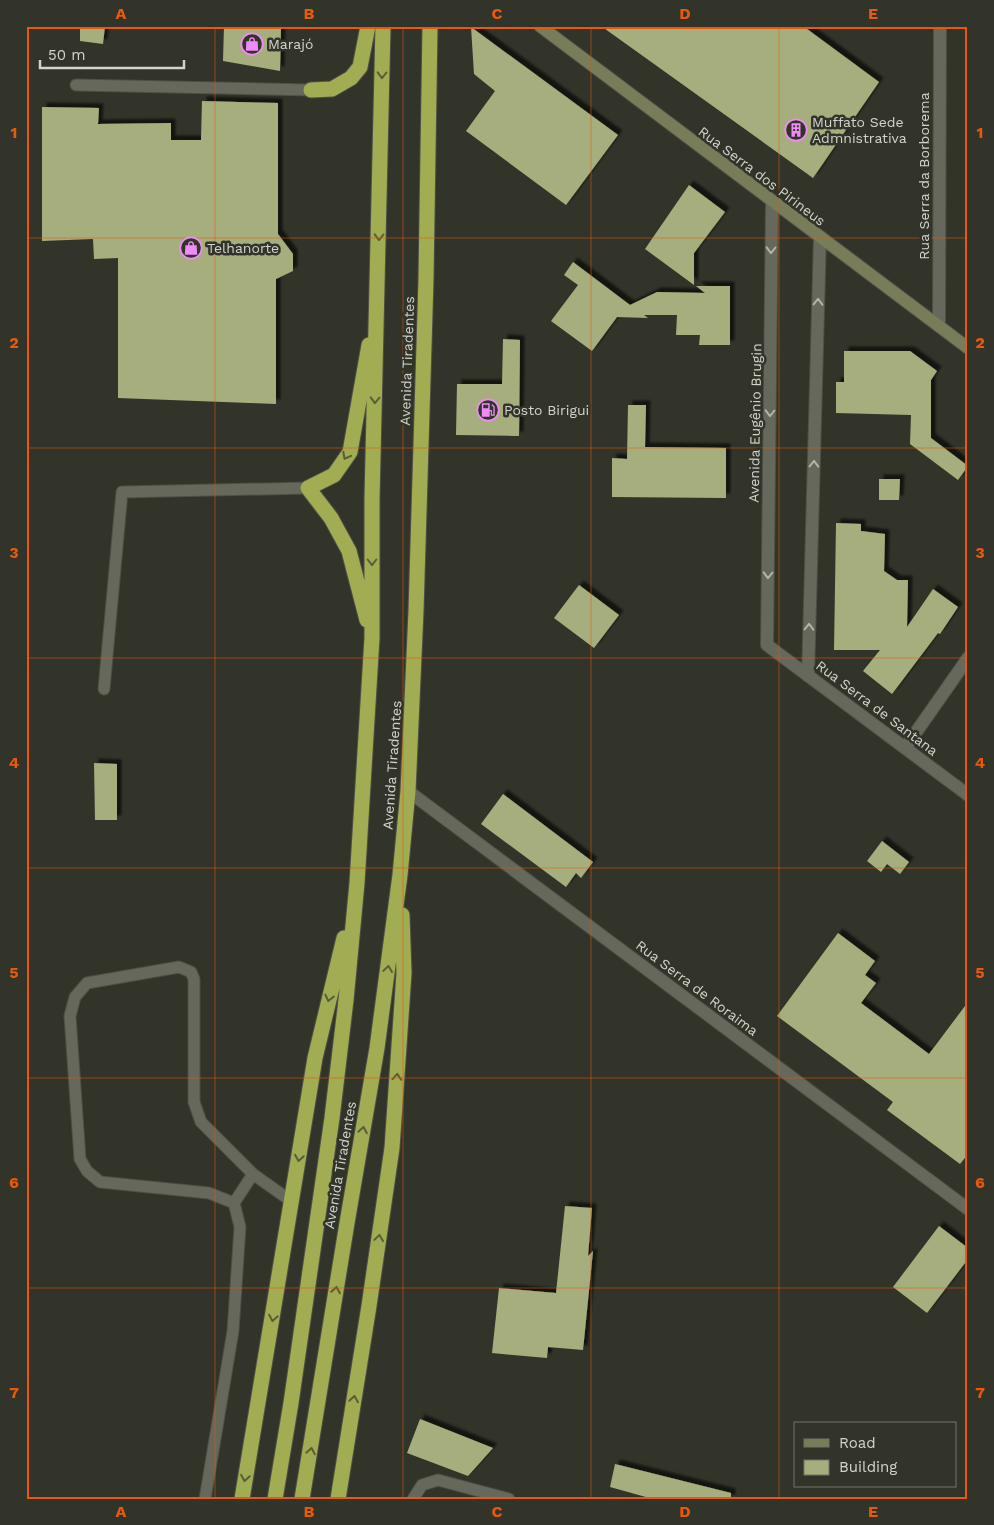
<svg xmlns="http://www.w3.org/2000/svg" width="994" height="1525" viewBox="0 0 994 1525" font-family="'Work Sans',sans-serif">
	<style>
		.building { fill: #a7ae7e; filter: url(#shadow) }
		.lines { fill: none; stroke-linecap: round; stroke-linejoin: round }
		.lane-casing { stroke: #4e4f45; stroke-width: 13 }
		.street-casing { stroke: #4e4f45; stroke-width: 14 }
		.secondary-casing { stroke: #4e4f45; stroke-width: 14 }
		.highway-casing { stroke: #4e4f45; stroke-width: 17 }
		.lane { stroke: #66685c; stroke-width: 11 }
		.street { stroke: #66685c; stroke-width: 12 }
		.secondary { stroke: #787c59; stroke-width: 12 }
		.highway { stroke: #a2ac52; stroke-width: 15 }
		.oneway { stroke: #595e37 }
		.oneway2 { stroke: #b2b3aa }
		.grid { fill: none; stroke: #e8590c; stroke-width: 1; stroke-opacity: 0.55 }
		.labels { text-anchor: middle; stroke-width: 5; stroke-linejoin: round; paint-order: stroke }
		.poi-label { font-size: 14px; fill: #d2d3cc; stroke: #323429; text-anchor: start }
		.street-label { font-size: 14px; fill: #d2d3cc; stroke: #323429 }
		.neatline { fill: none; stroke: #e8590c; stroke-width: 2 }
		.grid-label { font-size: 16px; text-anchor: middle; font-weight: bold; fill: #e8590c }
	</style>
	<defs>
		<filter id="shadow"><feDropShadow dx="4.5" dy="-4.5" stdDeviation="1" flood-color="#0009"/></filter>
	</defs>
	<rect width="100%" height="100%" fill="#323429"/>
	<path class="building" d="M80 26H105L103 44 80 41Z
		M224 26H281L280 71 223 61Z
		M601 26H803L879 82 813 178Z
		M471 27 618 135 566 205 466 131 495 91 474 74Z
		M202 101 278 103V234L293 254V271L276 279V404L118 398V258L94 259 93 239 42 241V107L99 108 98 124 171 123V140H201Z
		M689 185 725 212 694 253V285L645 249Z
		M573 262 630 305 657 292 705 293 696 286H730V345H699L700 335H676L677 315H644L648 318 617 317 592 351 551 321 578 285 564 275Z
		M503 339 520 340 519 436 456 435 457 384H502Z
		M844 351H910L937 371 931 380V438L968 466 958 480 910 444 911 415 836 413V382H844Z
		M628 405H646L645 447 726 448V498L612 497V458L627 459Z
		M879 479H900L899 500H879Z
		M836 523 861 524V531L885 534 884 571 897 580H908L907 627 933 589 958 607 940 634 938 633 892 694 863 671 880 650H834Z
		M579 585 619 615 594 648 554 618Z
		M94 763 117 764V820H95Z
		M503 794 593 862 581 878 576 873 566 887 481 824Z
		M882 841 909 862 900 874 887 864 881 872 867 861Z
		M838 933 875 961 865 975 876 983 861 1003 929 1054 968 1002V1154L960 1164 887 1110 893 1102 777 1016Z
		M565 1206 592 1208 588 1256 593 1251 583 1350 548 1347 547 1358 492 1353 499 1288 556 1293Z
		M939 1226 968 1248V1259L927 1313 893 1287Z
		M420 1419 493 1448 468 1476 407 1453Z
		M615 1464 731 1493V1499H653L610 1487Z"/>
	<g class="lines">
		<g class="lane-casing">
			<path id="lane" d="M76 85 311 90
				M104 689 122 492 308 488
				M234 1203 253 1174
				M205 1499 233 1331 240 1227 234 1203 209 1193 100 1182 87 1171 80 1159 70 1016 75 997 87 983 179 967 191 972 194 979V1102L201 1122 253 1174 291 1201
				M413 1499 422 1485 438 1480 509 1499"/>
		</g>
		<g class="street-casing">
			<path id="street" d="M772 202 767 645 968 795
				M939 326 940 26
				M808 676 820 237
				M905 748 968 658
				M408 791 968 1209"/>
		</g>
		<g class="secondary-casing">
			<path id="secondary" d="M540 26 968 348"/>
		</g>
		<g class="highway-casing">
			<path id="highway" d="M311 90 332 89 351 78 360 67 368 26
				M367 620 349 551 331 518 308 488 334 475 350 452 369 345
				M242 1499 315 1058 344 938
				M275 1499 291 1403 332 1118 346 1000 357 883 372 638V499L383 26
				M302 1499 347 1223 377 1048 400 875 408 791 416 611 426 279 430 26
				M338 1499 369 1306 392 1148 404 973 402 915"/>
		</g>
		<use href="#lane" class="lane"/>
		<use href="#street" class="street"/>
		<use href="#secondary" class="secondary"/>
		<use href="#highway" class="highway"/>
	</g>
	<defs><path id="oneway-chevron" d="M-2-3.5L2.5 0L-2 3.5" fill="none" stroke-width="1.6" stroke-linecap="round" stroke-linejoin="round" transform="scale(1.25)"/></defs>
	<g class="oneway">
		<use href="#oneway-chevron" transform="translate(382 75) rotate(91)"/>
		<use href="#oneway-chevron" transform="translate(379 237) rotate(91)"/>
		<use href="#oneway-chevron" transform="translate(375 400) rotate(92)"/>
		<use href="#oneway-chevron" transform="translate(346 456) rotate(118)"/>
		<use href="#oneway-chevron" transform="translate(372 562) rotate(90)"/>
		<use href="#oneway-chevron" transform="translate(388 969) rotate(-82)"/>
		<use href="#oneway-chevron" transform="translate(329 998) rotate(103)"/>
		<use href="#oneway-chevron" transform="translate(397 1077) rotate(-86)"/>
		<use href="#oneway-chevron" transform="translate(363 1130) rotate(-80)"/>
		<use href="#oneway-chevron" transform="translate(299 1158) rotate(99)"/>
		<use href="#oneway-chevron" transform="translate(379 1238) rotate(-82)"/>
		<use href="#oneway-chevron" transform="translate(336 1290) rotate(-81)"/>
		<use href="#oneway-chevron" transform="translate(273 1318) rotate(100)"/>
		<use href="#oneway-chevron" transform="translate(354 1399) rotate(-81)"/>
		<use href="#oneway-chevron" transform="translate(311 1451) rotate(-80)"/>
		<use href="#oneway-chevron" transform="translate(245 1478) rotate(99)"/>
	</g>
	<g class="oneway2">
		<use href="#oneway-chevron" transform="translate(771 250) rotate(91)"/>
		<use href="#oneway-chevron" transform="translate(818 302) rotate(-89)"/>
		<use href="#oneway-chevron" transform="translate(770 413) rotate(91)"/>
		<use href="#oneway-chevron" transform="translate(814 464) rotate(-89)"/>
		<use href="#oneway-chevron" transform="translate(768 575) rotate(91)"/>
		<use href="#oneway-chevron" transform="translate(809 627) rotate(-89)"/>
	</g>
	<path class="grid" d="M215 26V1499M403 26V1499M591 26V1499M779 26V1499M26 238H968M26 448H968M26 658H968M26 868H968M26 1078H968M26 1288H968"/>
	<defs>
		<g id="shop-ring" transform="scale(1.125)"><circle r="9.5" fill="#323429" stroke="#ef8bf7" stroke-width="1.5"/><path d="M-5-2.5h2.3a2.7 3.5 0 0 1 5.4 0H5L5.5 6h-11ZM-1.5-2.5h3a1.5 2.3 0 0 0-3 0Z" fill="#ef8bf7"/></g>
		<g id="building-ring" transform="scale(1.125)"><circle r="9.5" fill="#323429" stroke="#ef8bf7" stroke-width="1.5"/><path d="M-4-6H4V6H1V3H-1V6H-4ZM-2.5-4.3h1.7v1.8h-1.7ZM.8-4.3h1.7v1.8H.8ZM-2.5-1h1.7V.8h-1.7ZM.8-1h1.7V.8H.8Z" fill="#ef8bf7"/></g>
		<g id="fuel-ring" transform="scale(1.125)"><circle r="9.5" fill="#323429" stroke="#ef8bf7" stroke-width="1.5"/><path d="M-5.5-6h7V0h2V4h1.3V-2.5L3-4.5l.8-.8L6-3V5H2.5V1h-1V6h-7ZM-4.2-4.7v3.2H.2V-4.7Z" fill="#ef8bf7"/></g>
	</defs>
	<g fill-rule="evenodd">
		<use href="#shop-ring" x="252" y="44"/>
		<use href="#building-ring" x="796" y="130"/>
		<use href="#shop-ring" x="191" y="248"/>
		<use href="#fuel-ring" x="488" y="410"/>
	</g>
	<g class="labels">
		<g class="poi-label">
			<text x="268" y="49">Marajó</text>
			<text x="812" y="127">Muffato Sede<tspan x="812" dy="16">Admnistrativa</tspan></text>
			<text x="207" y="253">Telhanorte</text>
			<text x="504" y="415">Posto Birigui</text>
		</g>
		<g class="street-label">
			<text transform="translate(762 176) rotate(37)" y="5">Rua Serra dos Pirineus</text>
			<text transform="translate(924 176) rotate(-90)" y="5">Rua Serra da Borborema</text>
			<text transform="translate(407 361) rotate(-88)" y="5">Avenida Tiradentes</text>
			<text transform="translate(755 423) rotate(-89)" y="5">Avenida Eugênio Brugin</text>
			<text transform="translate(877 708) rotate(37)" y="5">Rua Serra de Santana</text>
			<text transform="translate(392 765) rotate(-86)" y="5">Avenida Tiradentes</text>
			<text transform="translate(697 988) rotate(37)" y="5">Rua Serra de Roraima</text>
			<text transform="translate(340 1165) rotate(-80)" y="5">Avenida Tiradentes</text>
		</g>
	</g>
	<rect width="994" height="1525" fill="none" stroke="#323429" stroke-width="55"/>
	<rect x="794" y="1422" width="162" height="65" fill="#323429" stroke="#72746a"/>
	<rect x="804" y="1439" width="25" height="8" fill="#787c59" stroke="#72746a"/>
	<text x="839" y="1448" font-size="15" fill="#d2d3cc">Road</text>
	<rect x="804" y="1460" width="25" height="15" fill="#a7ae7e" stroke="#72746a"/>
	<text x="839" y="1472" font-size="15" fill="#d2d3cc">Building</text>
	<path d="M40 60v8h144v-8" fill="none" stroke="#d2d3cc" stroke-width="2.5"/>
	<text x="48" y="60" font-size="15" fill="#d2d3cc" stroke="#323429" stroke-width="4" paint-order="stroke">50 m</text>
	<rect x="28" y="28" width="938" height="1470" class="neatline"/>
	<g class="grid-label">
		<text x="121" y="19">A</text>
		<text x="309" y="19">B</text>
		<text x="497" y="19">C</text>
		<text x="685" y="19">D</text>
		<text x="873" y="19">E</text>
		<text x="14" y="138">1</text>
		<text x="980" y="138">1</text>
		<text x="14" y="348">2</text>
		<text x="980" y="348">2</text>
		<text x="14" y="558">3</text>
		<text x="980" y="558">3</text>
		<text x="14" y="768">4</text>
		<text x="980" y="768">4</text>
		<text x="14" y="978">5</text>
		<text x="980" y="978">5</text>
		<text x="14" y="1188">6</text>
		<text x="980" y="1188">6</text>
		<text x="14" y="1398">7</text>
		<text x="980" y="1398">7</text>
		<text x="121" y="1517">A</text>
		<text x="309" y="1517">B</text>
		<text x="497" y="1517">C</text>
		<text x="685" y="1517">D</text>
		<text x="873" y="1517">E</text>
	</g>
</svg>
